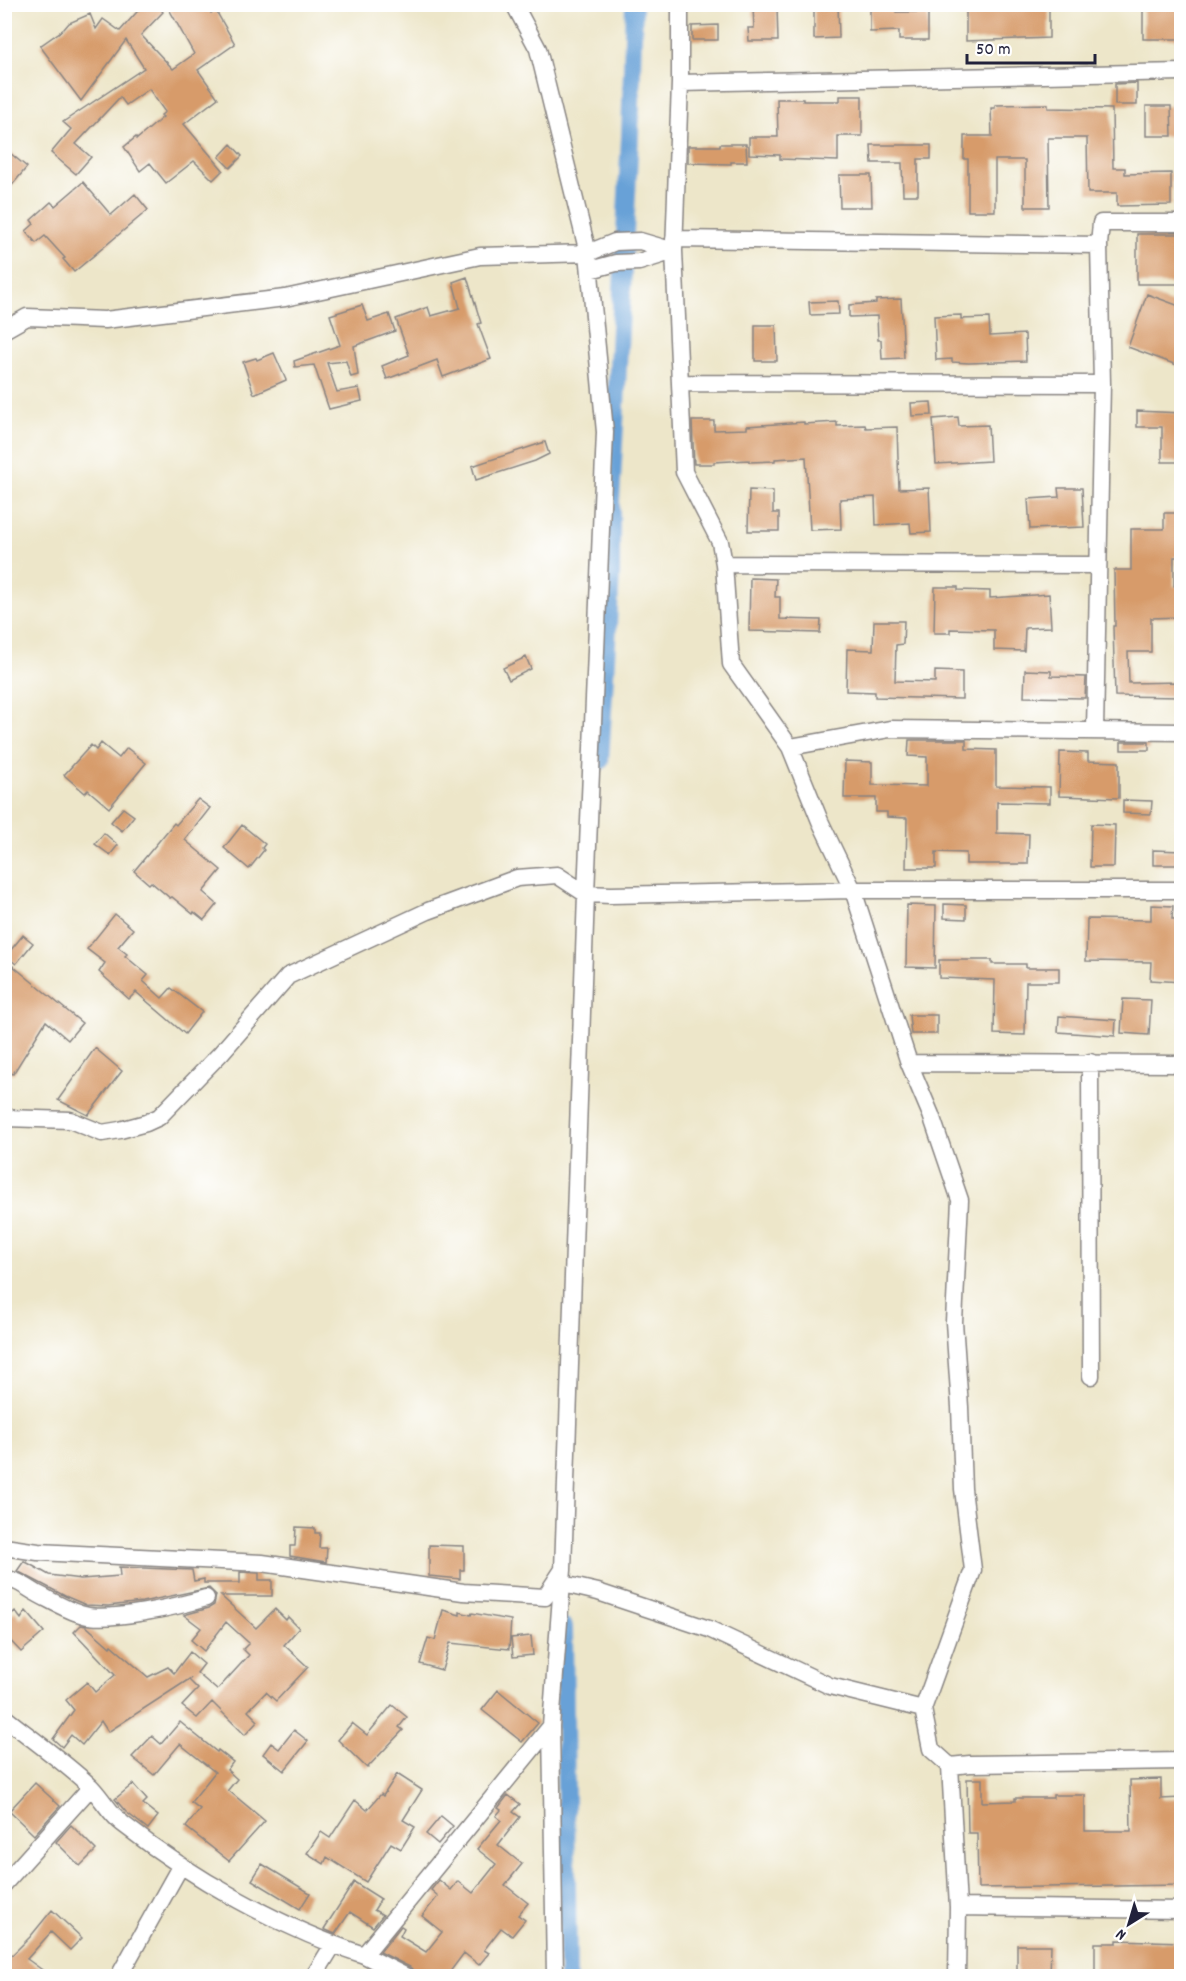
<svg xmlns="http://www.w3.org/2000/svg" width="1186" height="1981" viewBox="0 0 1186 1981" font-family="Dekko,sans-serif">
	<style>
		.lines { fill: none; stroke-linecap: round; stroke-linejoin: round }
		.canal { stroke: #68a1d7; stroke-width: 18 }
		.building { fill: #d79b6a }
		.minor-casing { stroke: #888482; stroke-width: 19 }
		.minor { stroke: #fff; stroke-width: 16 }
	</style>
	<rect width="100%" height="100%" fill="#fff"/>
	<filter id="ink" filterUnits="userSpaceOnUse"><feTurbulence type="fractalNoise" baseFrequency=".0167" numOctaves="2"/><feDisplacementMap in="SourceGraphic" scale="12" xChannelSelector="R" yChannelSelector="G"/><feConvolveMatrix kernelMatrix="1 2 1 2 8 2 1 2 1" color-interpolation-filters="sRGB"/></filter>
	<filter id="wash" filterUnits="userSpaceOnUse"><feTurbulence type="fractalNoise" baseFrequency=".008" numOctaves="4" result="noise"/><feDisplacementMap in="SourceGraphic" scale="24" xChannelSelector="R" yChannelSelector="G"/><feGaussianBlur stdDeviation="1.35" result="paint"/><feColorMatrix in="noise" values="0 0 0 0 0 0 0 0 0 0 0 0 0 0 0 0 0 1.4 0 .05"/><feComposite in="paint" operator="in"/></filter>
	<g filter="url(#wash)">
		<rect width="100%" height="100%" fill="#ede6c9"/>
		<g class="lines">
			<path class="canal" d="M600 761 611 574V501L630 137 634 4
				M564 1627 568 1976"/>
		</g>
		<g id="blocks">
			<path class="building" d="M144 4H157L163 12 141 35 173 69 194 54 169 9 177 4H207L211 13 216 11 235 44 198 70 218 98 184 124 223 170 213 180 194 161 166 183 150 163 140 171 124 147 136 137 137 139 163 117 161 115 165 112 149 89 126 105 120 97 76 144 91 157 76 174 51 153 71 129 63 122 144 68 126 40 81 101 40 46 64 29 69 23 90 14 96 29 103 19 120 31Z
				M814 4H838L839 38 814 39Z
				M870 4H896V12H928V40H899V31L870 32Z
				M966 4H1049V38L966 41Z
				M1143 4H1167V8H1182V39H1143Z
				M753 6H777L778 41H749L748 28H754Z
				M718 25V40H692V26Z
				M1137 83V105H1115V84Z
				M840 96H862V136H838V161L780 159V155L749 154V137H778L777 99H803V101H840Z
				M1048 104V108L1112 109 1113 168H1125V174L1171 173V205L1117 206V193H1088L1087 138H1048L1049 207H1025V160H995V211H968V159H964V136H992L991 108H995V105Z
				M1146 106H1171L1172 136H1146Z
				M231 144 242 156 230 168 219 157Z
				M720 144H746L747 162H731V164L688 163V146H720Z
				M871 145H931V159H918V195H903L902 163H872Z
				M10 153 27 167 4 195V161Z
				M839 175H871L872 207H840Z
				M83 182 111 215 135 194 148 210 74 272 63 259 65 258 45 236 36 243 26 231 34 224 31 220 51 202 55 206Z
				M1137 234H1182V284H1137Z
				M467 277 481 323 478 324 491 359 443 377 437 360 387 379 382 366 409 355 396 319 428 307 431 316 460 308 453 282Z
				M1147 294 1182 307V367L1128 347Z
				M901 299 904 358 882 359 881 340H878L877 316 849 317V305L876 303V300Z
				M838 301 839 314 810 315 809 302Z
				M362 305 368 321 389 314 395 331 354 346 358 375 351 377 346 361 327 363 337 392 359 388 362 401 329 409 314 365 295 367 294 361 340 345 330 315Z
				M961 315V319L989 318 990 336 1025 334 1026 361 969 363 952 362V359L936 360 934 316Z
				M755 325H776L777 361H755Z
				M274 353 286 380 254 394 243 362 256 358 257 360Z
				M931 402 932 415 912 416 911 403Z
				M1137 411 1182 413V462H1162V427H1137Z
				M958 417 959 426 988 425 990 461 936 464 933 419Z
				M692 421H714V430L747 429V426L804 422V424L837 422V426L865 425 866 428 897 427 899 489 929 488 931 532 911 533 910 523 876 525 875 497 840 499 841 529 810 530 806 457 775 459V461L749 462V460L714 462V464H694Z
				M545 442 549 454 535 461 476 480 472 466Z
				M1058 488H1082L1084 527 1030 529 1028 499 1059 497Z
				M749 490 773 491V513H779V531H748Z
				M1164 513H1182V557H1174V586H1181V617L1151 618V652H1128L1129 683 1182 682V697L1115 696 1113 626H1115L1114 570H1131V529H1164Z
				M750 578 776 579 775 597H780V619L821 620 820 633 749 631Z
				M935 587H958V590L990 591V598L1049 594 1051 627 1025 628 1024 651 994 650V630L950 629V633H934Z
				M874 621H904L903 644 896 645 895 681 935 682V671L962 672V699L875 697V692L846 691 847 649 873 650Z
				M526 657 531 669 509 680 503 668Z
				M1025 670 1051 671V676L1086 677 1085 698 1024 697Z
				M909 740H966V749L996 750V786L1050 787V803L997 802V833L1029 834 1028 864H966V853L936 852V868H906L907 818 887 817V812H876V798H844L845 761 872 762V785L927 786V757L908 756Z
				M1121 742H1149V750H1121Z
				M101 743 119 758 127 748 146 763 109 808 88 790 85 793 64 775 91 745 96 750Z
				M1060 752 1088 753V761L1119 762V798L1059 796Z
				M198 799 210 808 185 840 221 870 203 892 217 904 204 920 194 912 193 914 172 897 170 898 151 882 149 884 134 871 174 823 176 825Z
				M1123 800 1152 801 1151 814 1123 813Z
				M123 808 134 816 122 831 111 822Z
				M1091 824 1115 825 1114 867H1090Z
				M242 825 265 844 262 848 264 850 249 869 224 848Z
				M104 833 118 845 110 855 95 844Z
				M1153 850 1182 851V865H1153Z
				M944 904 966 905V919L944 918Z
				M907 905 936 906 935 968 906 967Z
				M1151 905 1173 906 1172 919H1182V982L1150 980 1151 962 1086 961 1087 919 1151 920Z
				M115 914 133 929 118 947 127 954 125 956 148 975 143 981 162 998 171 988 202 1012 185 1034 136 992 129 999 99 972 105 963 87 949Z
				M23 935 33 943 16 964 6 956Z
				M939 960H992V964H1026V968H1059V982H1026L1025 1035 994 1034 995 980 939 978Z
				M13 966 82 1023 68 1040 46 1021 13 1074 4 1068V977Z
				M1123 999 1151 1000 1149 1035 1121 1033Z
				M909 1015H937V1034H911Z
				M1059 1016 1116 1020 1115 1036 1058 1032Z
				M95 1048 122 1071 88 1115 58 1100Z
				M296 1527 315 1528V1533H320L319 1548H327L326 1562 290 1556V1546H295Z
				M429 1545 464 1546V1570H460V1579L429 1576Z
				M24 1561 49 1575 81 1579 120 1576 119 1567 192 1570 194 1581 204 1579V1583H240V1572L259 1573V1580H272V1596H221L256 1628 275 1609 286 1620 288 1617 299 1628 284 1645 308 1667 276 1701 266 1692 248 1711 258 1721 245 1735 212 1702 197 1718 182 1706 198 1689 189 1680 191 1678 108 1732 101 1721 82 1745 71 1735 62 1747 53 1739 74 1710 66 1700 87 1682 95 1692 115 1675 74 1632 81 1625 86 1626 110 1647 111 1645 148 1677 168 1667 174 1673 190 1652 204 1664 197 1673 217 1690 249 1655 243 1649 249 1643 226 1622 204 1651 191 1640 201 1628 184 1615 209 1608 214 1605 216 1595 209 1588 142 1602 108 1606 86 1605 65 1596 17 1571Z
				M443 1610 460 1615V1612L471 1615 472 1613 511 1620 509 1649 450 1643 442 1670 420 1664 428 1638 435 1640Z
				M15 1611 21 1619 26 1611 44 1632 21 1652 4 1634V1621Z
				M531 1636 533 1655 513 1657 511 1638Z
				M498 1690 538 1723 522 1742 482 1710Z
				M392 1705 407 1717 399 1727 403 1730 367 1768 338 1740 352 1723 367 1735Z
				M180 1722 217 1752 218 1750 233 1762 227 1770 237 1779 228 1790 265 1821 229 1861 186 1827 200 1809 191 1802 215 1772 180 1744 154 1775 132 1757 152 1736 161 1744Z
				M294 1730 308 1741 284 1771 263 1754 271 1743 279 1749Z
				M397 1774 422 1790 403 1820 415 1827 401 1849 391 1843 366 1882 327 1857 324 1864 307 1853 321 1832 330 1838 355 1800 367 1810 381 1794 383 1796Z
				M967 1779H982V1802L1015 1801V1798H1053V1795H1085V1831H1131L1130 1780 1161 1779V1799L1182 1798V1885L978 1888 977 1833H968Z
				M35 1783 60 1806 34 1835 9 1811Z
				M133 1784 147 1800 143 1804 158 1816 148 1829 126 1812 115 1799Z
				M508 1795 520 1804 513 1812 520 1817 498 1845 522 1864 505 1885 528 1903 518 1915 525 1920 512 1936 501 1928 484 1950 489 1953 479 1965 464 1953 446 1977H415L414 1971 410 1967 380 1952 401 1926 404 1928 400 1936 426 1952 442 1932 422 1916 438 1896 431 1890 439 1880 451 1890 458 1881 473 1893 496 1864 477 1849 501 1820 496 1816 501 1810 498 1808Z
				M441 1816 453 1826 438 1844 426 1834Z
				M71 1825 96 1850 80 1866 56 1842Z
				M262 1864 310 1893 300 1909 252 1880Z
				M354 1882 381 1899 374 1910 383 1915 373 1927 350 1912 335 1934 326 1930 324 1929Z
				M52 1910 82 1938 70 1950 51 1932 27 1959 52 1977H10L4 1971V1963L30 1937Z
				M1117 1940 1182 1942V1974H1095V1943H1117Z
				M1017 1945H1051L1050 1976H1017Z"/>
		</g>
	</g>
	<g filter="url(#ink)">
		<use href="#blocks" fill-opacity="0" stroke="#888482" stroke-width="1.5"/>
		<g class="lines">
			<g class="minor-casing">
				<path id="minor" d="M514 4 538 49 588 253 605 432 586 894 563 1570 551 1726 555 1976
					M680 4V83L674 251 684 472 720 542 724 564 731 664 790 747 820 821 853 890 909 1063 931 1115 960 1200 954 1322 960 1407 963 1489 973 1570 923 1709 931 1749 950 1766 958 1907 957 1976
					M680 83 1182 72
					M674 239 1099 245
					M590 270 616 263 639 262 674 251
					M4 330 27 317 105 320 285 298 480 256 588 253 615 242 640 241 674 251
					M680 383 1102 384
					M724 564 1098 565
					M1095 730 1102 384 1099 245 1101 223H1182
					M790 747 890 729 1182 732
					M1090 1062 1091 1376
					M909 1063 1182 1064
					M4 1118 70 1120 102 1133 120 1130 146 1123 159 1117 221 1053 288 976 428 911 517 878 557 875 586 894 611 895 853 890H1182
					M4 1547 38 1552 262 1563 463 1592 545 1597 562 1571
					M4 1579C17 1579 27 1588 38 1594 52 1601 68 1611 84 1615 109 1622 180 1606 206 1598
					M572 1586 598 1592 709 1629 830 1686 923 1709
					M4 1717C33 1740 63 1761 90 1786 102 1798 110 1814 123 1824 192 1878 280 1928 364 1955L551 1726
					M950 1766 970 1764 1182 1761
					M4 1884 91 1787
					M958 1907 1182 1910
					M364 1955 405 1976
					M119 1976 181 1865
					M314 1976 333 1945"/>
			</g>
			<use href="#minor" class="minor"/>
		</g>
	</g>
	<rect width="1186" height="1981" fill="none" stroke="#fff" stroke-width="24"/>
	<g transform="translate(1129 1924) rotate(217)" stroke="#ffffff" stroke-width="4.5" paint-order="stroke">
	<path d="M0-4.5L10 22L0 15L-10 22Z" fill="#22223b"/>
	<text y="-9" font-size="16" font-weight="bold" text-anchor="middle" fill="#22223b">N</text>
	</g>
	<path d="M967 54v9h128v-9" fill="none" stroke="#22223b" stroke-width="3"/>
	<text x="976" y="54" font-size="18" fill="#22223b" stroke="#ffffff" stroke-width="4.5" paint-order="stroke">50 m</text>
</svg>
